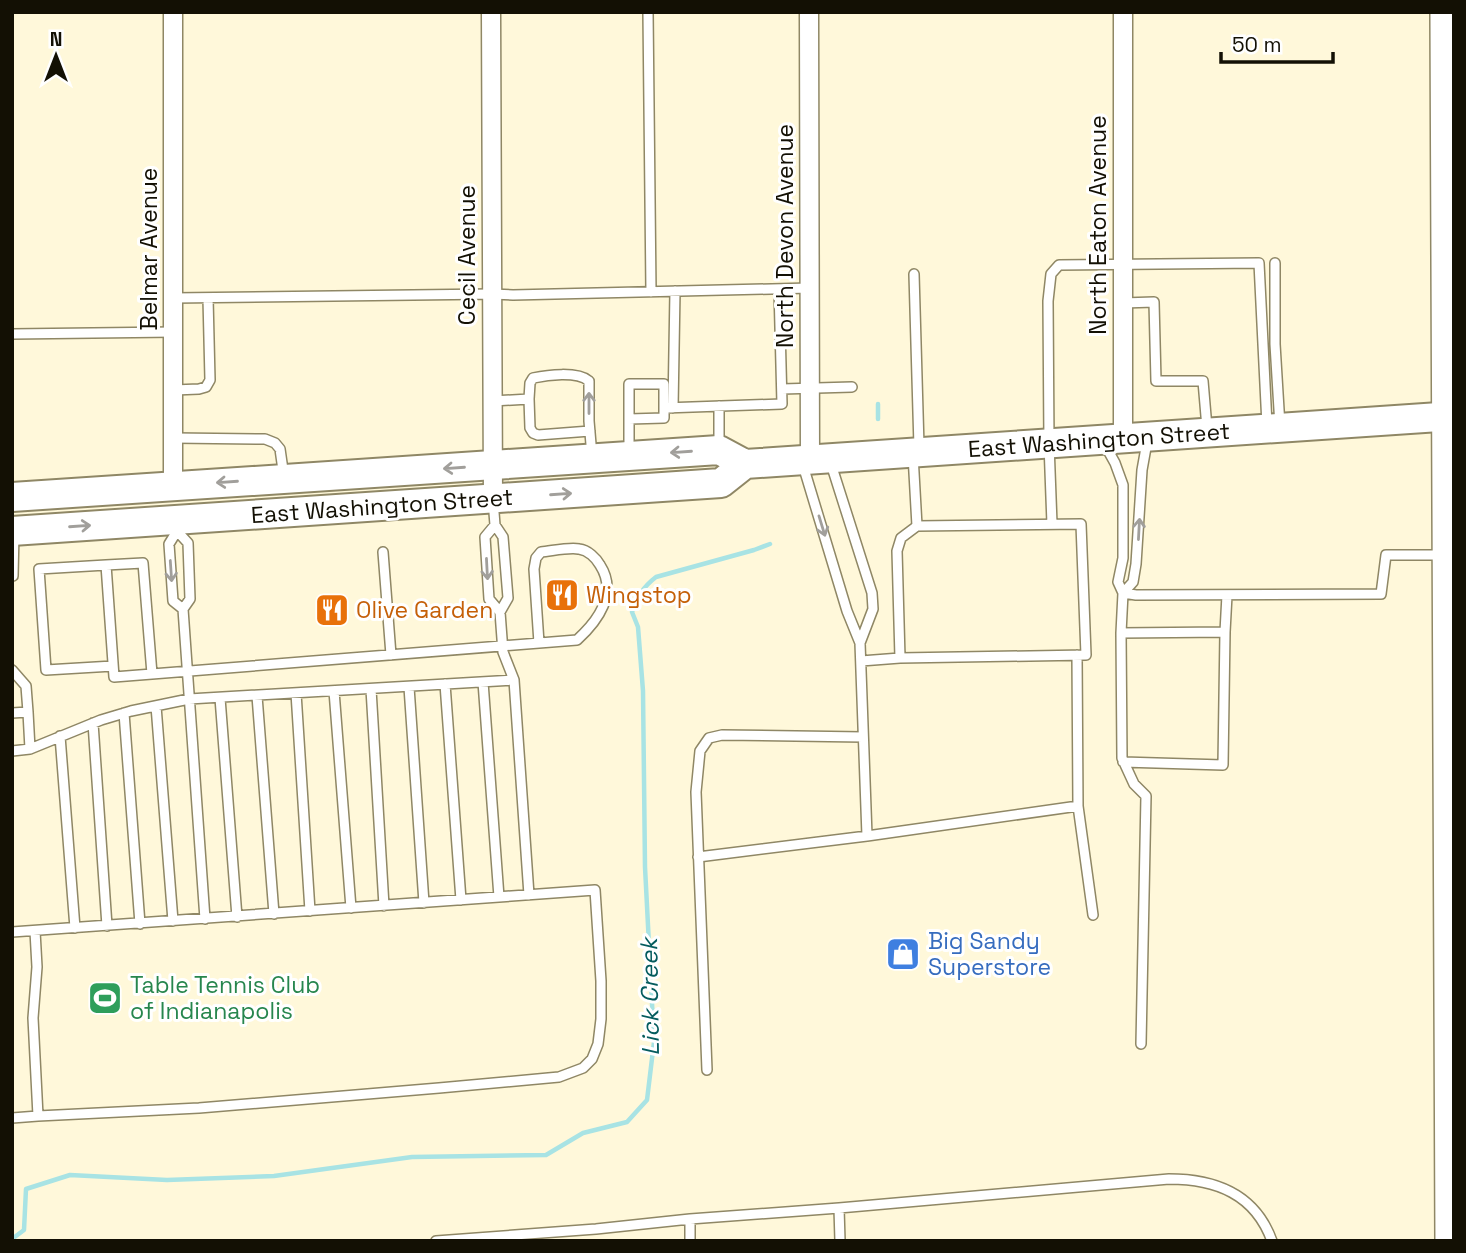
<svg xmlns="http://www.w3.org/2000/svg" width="1466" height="1253" viewBox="0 0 1466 1253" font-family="'Space Grotesk',sans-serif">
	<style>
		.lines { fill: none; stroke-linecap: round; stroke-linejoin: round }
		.stream { stroke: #a8e3e4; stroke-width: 4.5 }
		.service-casing { stroke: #8f8765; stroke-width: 12 }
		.minor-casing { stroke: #8f8765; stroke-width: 21 }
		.tertiary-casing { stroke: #8f8765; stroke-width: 26 }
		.primary-casing { stroke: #8f8765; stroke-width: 32 }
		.service { stroke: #fff; stroke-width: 9 }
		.minor { stroke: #fff; stroke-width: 18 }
		.tertiary { stroke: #fff; stroke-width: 23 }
		.primary { stroke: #fff; stroke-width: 28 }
		.oneway { stroke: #a19f9b }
		.labels { text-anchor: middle; stroke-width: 6; stroke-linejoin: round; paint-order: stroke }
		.street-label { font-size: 23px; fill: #131004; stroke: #fff }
		.food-label { font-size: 23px; fill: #c56008; stroke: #fff; text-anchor: start }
		.shop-label { font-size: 23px; fill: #366cbe; stroke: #fff; text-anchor: start }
		.leisure-label { font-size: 23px; fill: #27864d; stroke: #fff; text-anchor: start }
		.water-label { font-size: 24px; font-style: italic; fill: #055c5e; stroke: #fff }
	</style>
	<rect width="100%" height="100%" fill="#fff8da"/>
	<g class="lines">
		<path class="stream" d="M878 404V419
			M12 1239 24 1230 26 1189 70 1175 167 1180 274 1176 412 1157 546 1155 583 1133 627 1122 647 1100 654 1042 645 867 643 691 638 627 632 612C637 597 643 587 656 577L754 550 770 544"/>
		<g class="service-casing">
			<path id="service" d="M648 12 651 292
				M1275 263V344L1280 426
				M914 274 919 447
				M174 298 492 294 513 295 810 288
				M1123 303 1154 302 1156 381H1203L1207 428
				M12 334 174 332
				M782 389 852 387
				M174 390 199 389 206 387 210 380 208 298
				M529 399 530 383 533 378C547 375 577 371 589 381V421L592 456
				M492 401 529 399 530 428 533 433 538 435 590 431
				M719 406V447
				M664 408 782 404 779 289
				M673 408 675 291
				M174 438 265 439 275 443 280 449 284 477
				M1105 445 1115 463 1123 485V558L1118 582 1123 593 1121 633 1122 758 1134 784 1146 796 1141 1044
				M629 454V384H664V418L629 419
				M913 455 917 526 901 538 897 551 900 658 1086 655 1081 524 917 526
				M802 462 847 611 860 643 873 609 872 593 831 464
				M493 500 495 525 503 537 508 598 500 612 503 652 514 680 529 895
				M1052 524 1049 444 1048 301 1051 274 1059 265 1259 263 1267 425
				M495 525 485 537 489 599 500 612
				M177 526V531L169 544 173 601 183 609
				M177 531 188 543 190 599 183 609 205 919
				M383 552 391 655
				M106 565 143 563 152 674 577 640C598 621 618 593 600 565 596 558 588 550 579 549 569 547 552 551 541 552L536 558 534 569 539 643
				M13 576 14 533
				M1123 593 1136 595 1381 594 1386 555H1444
				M1123 593 1133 582 1136 564 1142 470 1147 442
				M1225 632 1227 595
				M1121 633 1225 632 1223 765 1123 762
				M860 643 867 836 1078 806 1093 915
				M1077 655 1078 806
				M861 661 900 658
				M113 666 46 670 39 569 106 565 114 677 152 674
				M12 670 26 686 28 712
				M483 682 499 897
				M445 684 461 900
				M409 687 424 903
				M371 689 384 906
				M334 691 351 908
				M296 693 310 911
				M257 696 274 914
				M220 698 237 917
				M156 706 173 921
				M12 713 28 712 30 749
				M124 713 140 924
				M93 723 107 926
				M60 736 75 928
				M12 751 30 749 101 720 131 711 189 699 514 680
				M698 857 867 836
				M12 932 595 890 601 981V1019L598 1044 592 1059 583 1068 559 1077 439 1088 199 1108 38 1116
				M707 1070 696 792 700 751 709 738 722 735 863 737
				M12 1118 38 1116 33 1018 37 967 35 931
				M839 1208 840 1241
				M436 1241 596 1229 690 1219 839 1208 1169 1179C1216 1179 1255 1194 1272 1241
				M690 1241V1219"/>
		</g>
		<g class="minor-casing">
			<path id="minor" d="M173 12V486
				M491 12 493 498
				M809 12 810 460
				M1123 12V438"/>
		</g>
		<g class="tertiary-casing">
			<path id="tertiary" d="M1442 12 1447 1241"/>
		</g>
		<g class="primary-casing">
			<path id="primary" d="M12 497 719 450 745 464 1454 416
				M12 531 721 483 745 464"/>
		</g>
		<use href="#service" class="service"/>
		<use href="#minor" class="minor"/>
		<use href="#tertiary" class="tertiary"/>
		<use href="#primary" class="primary"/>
	</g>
	<defs><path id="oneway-shaft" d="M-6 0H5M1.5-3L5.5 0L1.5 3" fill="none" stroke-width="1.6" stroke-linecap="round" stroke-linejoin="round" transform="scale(1.75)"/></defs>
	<g class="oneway">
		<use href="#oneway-shaft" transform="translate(589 403) rotate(-90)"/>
		<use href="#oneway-shaft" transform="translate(681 452) rotate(176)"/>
		<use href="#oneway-shaft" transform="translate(454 468) rotate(176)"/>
		<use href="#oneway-shaft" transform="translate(227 482) rotate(176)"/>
		<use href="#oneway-shaft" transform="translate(561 494) rotate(-4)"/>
		<use href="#oneway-shaft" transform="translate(80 526) rotate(-4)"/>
		<use href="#oneway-shaft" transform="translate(822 526) rotate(73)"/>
		<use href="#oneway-shaft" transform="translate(1139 529) rotate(-87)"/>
		<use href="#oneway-shaft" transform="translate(487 569) rotate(87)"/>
		<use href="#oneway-shaft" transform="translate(171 571) rotate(86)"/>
	</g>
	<defs>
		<g id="restaurant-square" transform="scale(1.75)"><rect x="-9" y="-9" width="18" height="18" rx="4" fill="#e8710a" stroke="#fff"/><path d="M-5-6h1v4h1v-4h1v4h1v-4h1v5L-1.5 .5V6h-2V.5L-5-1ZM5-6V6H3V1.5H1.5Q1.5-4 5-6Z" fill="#fff"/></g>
		<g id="shop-square" transform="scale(1.75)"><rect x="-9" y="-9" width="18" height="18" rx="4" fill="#3f7fe0" stroke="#fff"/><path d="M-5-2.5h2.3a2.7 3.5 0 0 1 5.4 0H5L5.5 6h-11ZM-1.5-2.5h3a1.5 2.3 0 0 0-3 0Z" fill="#fff"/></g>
		<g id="stadium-square" transform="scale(1.75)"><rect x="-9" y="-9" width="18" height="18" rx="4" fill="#2e9e5b" stroke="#fff"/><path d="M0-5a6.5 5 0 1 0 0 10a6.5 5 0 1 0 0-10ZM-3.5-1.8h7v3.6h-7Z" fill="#fff"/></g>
	</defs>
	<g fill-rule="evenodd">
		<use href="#restaurant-square" x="562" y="595"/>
		<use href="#restaurant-square" x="332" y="610"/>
		<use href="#shop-square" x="903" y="954"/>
		<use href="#stadium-square" x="105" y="998"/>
	</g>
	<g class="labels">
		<g class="street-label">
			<text transform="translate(1098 225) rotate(-90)" y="8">North Eaton Avenue</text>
			<text transform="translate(785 236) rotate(-90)" y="8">North Devon Avenue</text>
			<text transform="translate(149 249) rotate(-90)" y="8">Belmar Avenue</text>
			<text transform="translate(467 255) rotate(-90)" y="8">Cecil Avenue</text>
			<text transform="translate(1099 440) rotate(-4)" y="8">East Washington Street</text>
			<text transform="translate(382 506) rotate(-4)" y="8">East Washington Street</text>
		</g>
		<g class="food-label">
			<text x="586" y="603">Wingstop</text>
			<text x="356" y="618">Olive Garden</text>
		</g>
		<g class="shop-label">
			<text x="928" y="949">Big Sandy<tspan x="928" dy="26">Superstore</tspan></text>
		</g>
		<g class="leisure-label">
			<text x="130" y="993">Table Tennis Club<tspan x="130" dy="26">of Indianapolis</tspan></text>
		</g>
		<g class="water-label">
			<text transform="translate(650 997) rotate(-91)" y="8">Lick Creek</text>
		</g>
	</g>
	<rect width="1466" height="1253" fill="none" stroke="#131004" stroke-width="28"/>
	<g transform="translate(56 56)" stroke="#ffffff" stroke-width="5" paint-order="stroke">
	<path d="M0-5L12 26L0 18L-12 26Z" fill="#131004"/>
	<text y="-10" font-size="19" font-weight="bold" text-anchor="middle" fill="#131004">N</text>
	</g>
	<path d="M1221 52v10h112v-10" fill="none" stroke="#131004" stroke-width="3.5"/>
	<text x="1232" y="52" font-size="21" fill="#131004" stroke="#ffffff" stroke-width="5" paint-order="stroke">50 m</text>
</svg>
